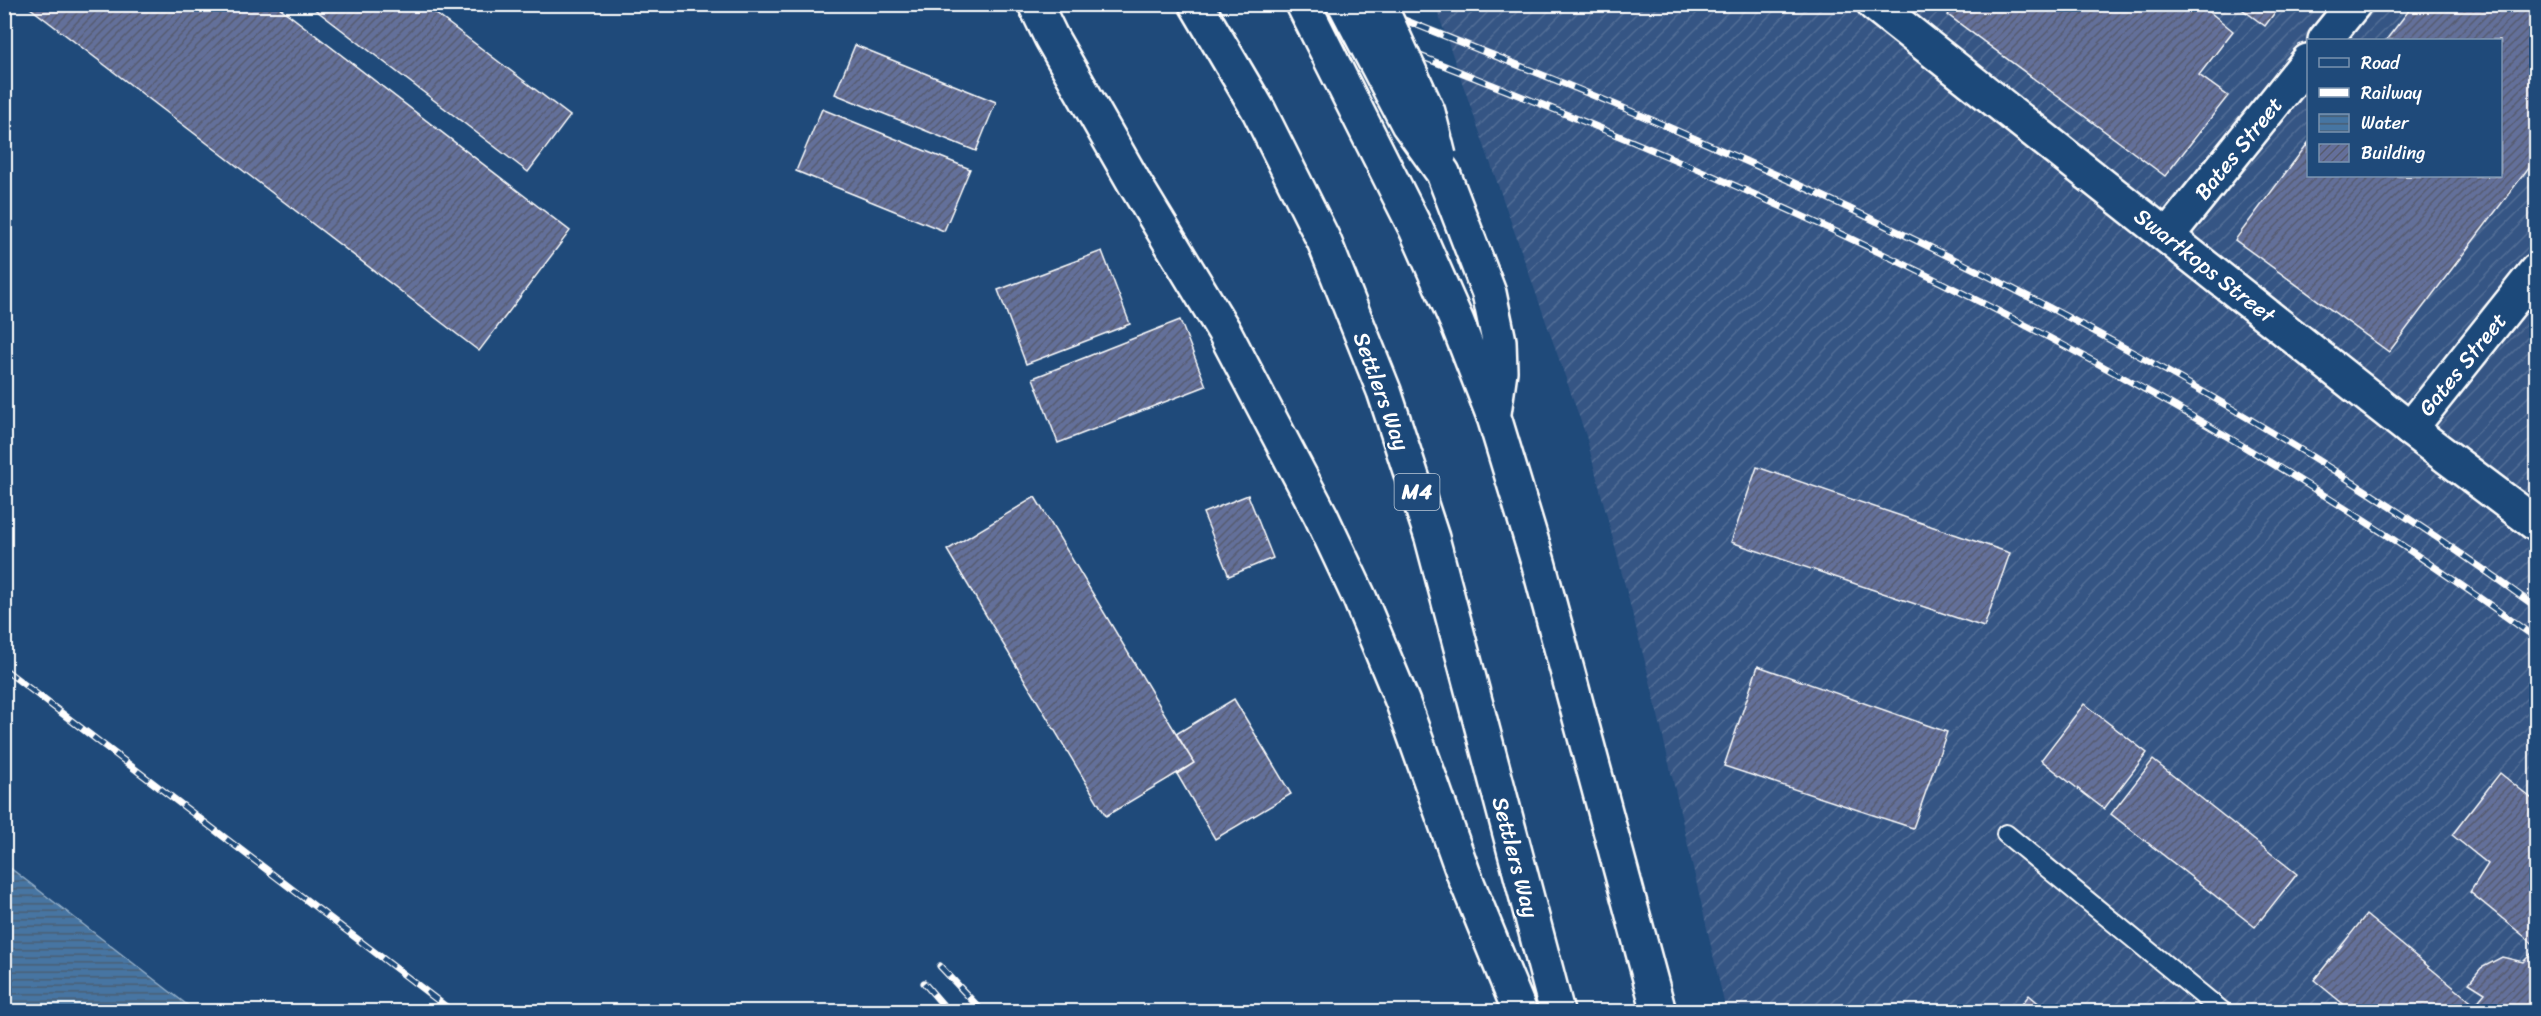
<svg xmlns="http://www.w3.org/2000/svg" width="2541" height="1016" viewBox="0 0 2541 1016" font-family="Sriracha,sans-serif">
	<style>
		.industrial { fill: url(#industrial-furrows); fill-rule: evenodd }
		.water { fill: url(#water-rules); stroke: #90acc7; stroke-width: 1.5 }
		.building { fill: url(#building-hatch); stroke: #fff; stroke-width: 1.5 }
		.lines { fill: none; stroke-linecap: round; stroke-linejoin: round }
		.lane-casing { stroke: #fff; stroke-width: 22 }
		.street-casing { stroke: #fff; stroke-width: 38 }
		.secondary-casing { stroke: #fff; stroke-width: 38 }
		.highway-casing { stroke: #fff; stroke-width: 38 }
		.lane { stroke: #1f4a7a; stroke-width: 18 }
		.street { stroke: #1f4a7a; stroke-width: 33 }
		.secondary { stroke: #1f4a7a; stroke-width: 33 }
		.highway { stroke: #1f4a7a; stroke-width: 33 }
		.rail-casing { stroke: #fff; stroke-width: 7 }
		.rail { stroke: #1f4a7a; stroke-width: 4.5; stroke-dasharray: 14; stroke-linecap: butt }
		.highway-bridge-casing { stroke: #fff; stroke-width: 38; stroke-linecap: butt }
		.highway-bridge { stroke: #1f4a7a; stroke-width: 33 }
		.labels { text-anchor: middle; stroke-width: 4.5; stroke-linejoin: round; paint-order: stroke }
		.shield { fill: #1f4a7a; stroke: #bcc9d7; stroke-width: 1.5 }
		.shield-label { font-size: 21px; font-weight: bold; fill: #fff }
		.street-label { font-size: 22px; fill: #fff; stroke: #1f4a7a }
	</style>
	<defs>
		<pattern id="industrial-furrows" width="10" height="10" patternUnits="userSpaceOnUse" patternTransform="scale(1.5)"><rect width="10" height="10" fill="#345584"/><path d="M-1 1l2-2M0 10L10 0M9 11l2-2" fill="none" stroke="#526e96"/></pattern>
		<pattern id="water-rules" width="6" height="5" patternUnits="userSpaceOnUse" patternTransform="scale(1.5)"><rect width="6" height="5" fill="#4675a2"/><path d="M0 2.5h6" fill="none" stroke="#495e73"/></pattern>
		<pattern id="building-hatch" width="6" height="6" patternUnits="userSpaceOnUse" patternTransform="scale(1.5)"><rect width="6" height="6" fill="#646f9a"/><path d="M-1 1l2-2M0 6l6-6M5 7l2-2" fill="none" stroke="#575c6f"/></pattern>
	</defs>
	<rect width="100%" height="100%" fill="#1f4a7a"/>
	<filter id="ink" filterUnits="userSpaceOnUse"><feTurbulence type="fractalNoise" baseFrequency=".0167" numOctaves="2"/><feDisplacementMap in="SourceGraphic" scale="12" xChannelSelector="R" yChannelSelector="G"/><feConvolveMatrix kernelMatrix="1 2 1 2 8 2 1 2 1" color-interpolation-filters="sRGB"/></filter>
	<g filter="url(#ink)">
		<path class="industrial" d="M1435 5H2536V1011H1726L1651 685 1586 436ZM2308 40H2500V176H2308Z"/>
		<path class="water" d="M5 864 195 1011H5Z"/>
		<path class="building" d="M25 4H275L570 231 479 351Z
			M308 4H423L570 116 528 172Z
			M1956 4H2200L2233 31 2199 75 2228 96 2165 176 1948 15Z
			M2235 4H2281L2265 26Z
			M2414 4H2536V158L2389 352 2235 240 2308 143V176H2500V40H2386Z
			M855 45 996 102 976 151 835 94Z
			M822 109 970 169 944 231 796 171Z
			M1102 251 1130 324 1026 364 998 290Z
			M1180 320 1206 386 1058 443 1033 378Z
			M1757 467 2010 553 1984 627 1731 542Z
			M1248 495 1273 558 1229 576 1203 513Z
			M1035 497 1194 763 1106 816 947 550Z
			M1758 666 1947 732 1913 828 1724 766Z
			M1234 699 1291 794 1215 839 1177 774 1194 763 1176 734Z
			M2084 704 2147 753 2104 809 2041 760Z
			M2153 760 2297 874 2255 927 2111 814Z
			M2500 773 2536 802V946L2470 892 2488 864 2452 835Z
			M2366 915 2475 1005 2485 993 2469 983 2481 968 2502 957 2523 962 2536 949V1012H2353L2314 980Z
			M2029 995 2049 1012H2016Z"/>
		<g class="lines">
			<g class="lane-casing">
				<path id="lane" d="M2006 834 2223 1012"/>
			</g>
			<g class="street-casing">
				<path id="street" d="M2325 40 2354 4
					M2168 235 2308 61
					M2410 429 2536 524"/>
			</g>
			<g class="secondary-casing">
				<path id="secondary" d="M1874 4 2410 429 2536 271"/>
			</g>
			<g class="highway-casing">
				<path id="highway" d="M1035 4 1051 37 1135 184 1224 331 1321 516 1360 599 1403 703 1464 875 1520 1012
					M1196 4 1259 111 1324 241 1384 391 1432 538 1557 1012
					M1494 417 1538 562 1659 1012"/>
			</g>
			<use href="#lane" class="lane"/>
			<use href="#street" class="street"/>
			<use href="#secondary" class="secondary"/>
			<use href="#highway" class="highway"/>
			<g class="rail-casing">
				<path id="rail" d="M1291 4C1447 68 1606 127 1760 197 2032 319 2295 463 2536 638
					M1365 4C1465 45 1567 83 1666 126 1970 257 2269 412 2536 607
					M4 669 453 1012
					M940 966 983 1012
					M924 983 949 1012"/>
			</g>
			<use href="#rail" class="rail"/>
			<g class="highway-bridge-casing">
				<path id="highway-bridge" d="M1303 4 1416 229 1457 322 1494 417
					M1345 4 1408 124 1443 173 1489 293 1499 341 1500 371 1494 413
					M1379 4 1428 112 1439 156"/>
			</g>
			<use href="#highway-bridge" class="highway-bridge"/>
		</g>
	</g>
	<g class="labels">
		<rect class="shield" x="1394.5" y="474" width="45" height="36" rx="4.5"/>
		<g class="shield-label">
			<text x="1417" y="499">M4</text>
		</g>
		<g class="street-label">
			<text transform="translate(2238 148) rotate(-51)" y="8">Bates Street</text>
			<text transform="translate(2205 265) rotate(38)" y="8">Swartkops Street</text>
			<text transform="translate(2462 364) rotate(-51)" y="8">Gates Street</text>
			<text transform="translate(1382 391) rotate(70)" y="8">Settlers Way</text>
			<text transform="translate(1516 857) rotate(75)" y="8">Settlers Way</text>
		</g>
	</g>
	<rect width="2541" height="1016" fill="none" stroke="#1f4a7a" stroke-width="24"/>
	<rect x="12" y="12" width="2517" height="992" fill="none" stroke="#fff" stroke-width="2" filter="url(#ink)"/>
	<rect x="2307" y="39" width="195" height="138" fill="#1f4a7a" stroke="#7992af" stroke-width="1.5"/>
	<rect x="2319" y="58" width="30" height="9" fill="#1f4a7a" stroke="#7992af" stroke-width="1.5"/>
	<text x="2361" y="69" font-size="18" fill="#ffffff">Road</text>
	<rect x="2319" y="88" width="30" height="9" fill="#ffffff" stroke="#7992af" stroke-width="1.5"/>
	<text x="2361" y="99" font-size="18" fill="#ffffff">Railway</text>
	<rect x="2319" y="114" width="30" height="18" fill="url(#water-rules)" stroke="#7992af" stroke-width="1.5"/>
	<text x="2361" y="129" font-size="18" fill="#ffffff">Water</text>
	<rect x="2319" y="144" width="30" height="18" fill="url(#building-hatch)" stroke="#7992af" stroke-width="1.5"/>
	<text x="2361" y="159" font-size="18" fill="#ffffff">Building</text>
</svg>
